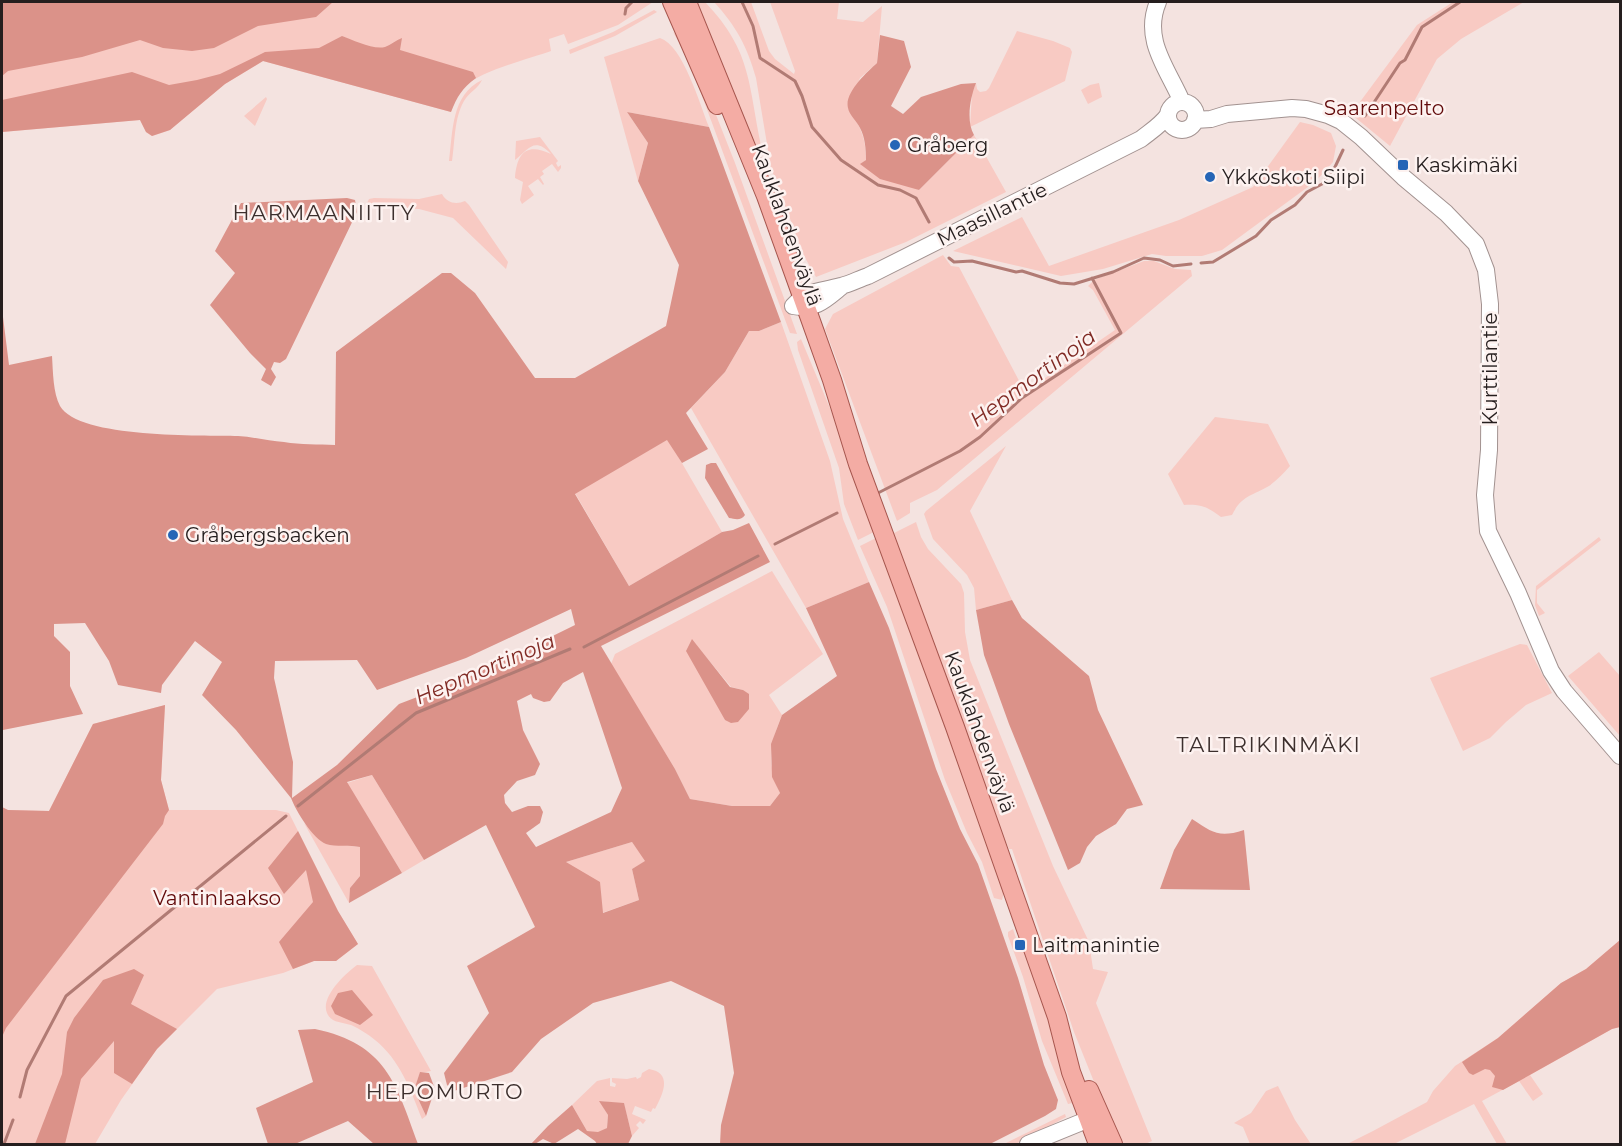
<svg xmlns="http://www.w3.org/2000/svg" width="1622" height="1146" viewBox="0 0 1622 1146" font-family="Montserrat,sans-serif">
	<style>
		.green { fill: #f8cac3; fill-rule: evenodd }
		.forest { fill: #db9289; fill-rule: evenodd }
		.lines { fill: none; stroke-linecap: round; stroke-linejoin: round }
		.stream { stroke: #b17b74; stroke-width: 3 }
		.secondary-casing { stroke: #a29290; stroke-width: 18 }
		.primary-casing { stroke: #a6564e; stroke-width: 20 }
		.secondary { stroke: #fff; stroke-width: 16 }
		.primary { stroke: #f4aca4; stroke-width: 18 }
		.poi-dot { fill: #2565b6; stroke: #fdf2f0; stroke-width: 2 }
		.labels { text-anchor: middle; stroke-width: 5; stroke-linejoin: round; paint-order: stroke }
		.park-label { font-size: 20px; fill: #610909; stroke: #fdf2f0 }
		.poi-label { font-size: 20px; fill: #251e1e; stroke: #fdf2f0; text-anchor: start }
		.street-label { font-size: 20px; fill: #251e1e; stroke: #fdf2f0 }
		.neighbourhood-label { font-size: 21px; letter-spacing: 1.5px; fill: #3c2f2d; stroke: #fdf2f0 }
		.water-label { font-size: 21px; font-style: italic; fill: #812b25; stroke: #fdf2f0 }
	</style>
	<rect width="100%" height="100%" fill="#f4e3e0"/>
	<path class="green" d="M2 2H653L618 25 568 44 564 34 549 39 551 51C529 59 479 71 464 87 457 94 454 103 451 112L263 61 225 84 170 130 152 136 146 132 140 120 2 132Z
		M694 2H705C753 52 748 86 762 149L761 151 755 152Z
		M714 2H751L769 51 775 59 794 74 795 71 770 2H839L837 19 863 22 882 6 877 63 860 78 848 108C860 126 866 137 866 160L861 164 919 190 974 135 1006 192 906 242 816 277 804 256 771 168 756 78C747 46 736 26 714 2Z
		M1453 2H1524L1461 39 1437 59 1390 146 1351 114 1417 25Z
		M654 10 657 12 615 36 570 54 569 50 613 32Z
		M1017 31 1053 41 1070 48 1072 52 1065 81 970 127 972 93 976 83 977 89 980 92 986 91 989 88Z
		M673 32 682 40 692 54 735 163 797 334 790 333 689 61Z
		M660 38C683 45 700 105 709 127L627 112 648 143 638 181 604 57Z
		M482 80C478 89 469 92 464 101 454 118 455 142 452 161H449C453 131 451 95 482 80Z
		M1099 83 1102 97 1088 104 1081 90 1090 85Z
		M266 97 267 99 255 126 244 116Z
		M1300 122 1313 125 1331 133 1336 146 1333 162 1316 181 1222 250 1202 256H1166L1152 254 1103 269 1061 276 953 251 1022 217 1049 266 1179 220 1253 187Z
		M540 137 558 161 556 163 558 167 561 165V168L558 172 552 164 542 171 544 174 540 177 544 184 543 185 538 179 528 186 534 195 522 204 520 200 523 182 515 178C517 151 528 143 551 154 534 136 528 150 515 160L516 141Z
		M442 194C447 203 456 205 465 201L469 205 508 262 506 269 453 218 419 209 365 207 369 199 374 198 419 199Z
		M943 255 951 266 959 267 1025 392 1115 330 1093 290 1088 286 1094 280 1144 261H1154L1175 269 1191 270 1192 276 937 490 910 503V513L897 521 825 329 833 314Z
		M781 322 830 461 843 519 869 582 806 608 691 408 725 372 749 331H759Z
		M801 339 845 444 876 531 858 540 844 504 839 468 798 350 797 342Z
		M1215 417 1268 424 1290 466C1284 473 1277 480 1269 486 1252 496 1242 495 1232 515L1221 517C1208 507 1201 504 1184 505L1168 474Z
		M668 439 722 532 629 586 575 493Z
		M1006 446 970 511 1012 600 976 610 974 588 967 575 933 539 924 514 926 511Z
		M916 522 921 537 928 549 961 584 964 593 965 632 970 660 1053 866 1089 942 1093 969 1108 972 1096 1003 1152 1141 1145 1144H1119L1074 1032 1012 849H1009L993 814 892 534Z
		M878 537 1004 892 1002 900 994 898 982 862 967 833 945 780 887 607 860 546Z
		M1599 537 1601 540 1537 590V603L1545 613 1539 616 1535 605 1536 586Z
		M772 571 823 654 769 695 782 715C770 745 766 762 780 793L770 806H732L690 799 675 769 611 664 615 654ZM692 640 731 687 743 690 725 720Z
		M1520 644 1527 645 1552 693 1526 705 1506 722 1490 738 1463 751 1430 678Z
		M1599 652 1620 676V736L1568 676Z
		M165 705 161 780 169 810H276L289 813 338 911 358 944 336 961H314L283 973 217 989 157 1049 121 1100 95 1144H2V807L8 810 49 811 93 724Z
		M372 775 424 860 402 873 347 783Z
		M304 823 325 843 360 847V876L350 888 349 903Z
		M632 842 646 861 632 869 639 900 602 913 566 862Z
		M1013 929 1019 947H1022C1045 997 1059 1050 1073 1103L1068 1104 1042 1041 1023 977 1008 936V932Z
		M1620 940V1027L1612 1029 1530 1075 1543 1094 1533 1101 1519 1081 1482 1101 1507 1144H1497L1474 1104 1394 1144H1340L1349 1143 1373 1131 1427 1102 1433 1091 1455 1066 1498 1038 1561 983 1586 969Z
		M357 965 372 966 431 1071 420 1073 414 1090 426 1116 422 1119C410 1089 400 1060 375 1040 368 1034 358 1028 351 1025 342 1022 331 1023 327 1013 320 997 346 973 357 965Z
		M649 1069C673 1073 663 1094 655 1109L653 1108 651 1112 635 1106 632 1114 646 1120 643 1124 640 1121 636 1125 639 1128 632 1136 624 1104 600 1101 608 1115 607 1128 598 1133 587 1131 572 1105 597 1081 610 1078V1086L615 1087 616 1084 612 1082V1078L627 1079 636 1077 637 1079 641 1077 642 1073Z
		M1278 1086 1295 1120 1311 1144H1250L1243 1127 1234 1123 1251 1113 1266 1091Z
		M1065 1114 1066 1117 1016 1144H1004Z"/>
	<path class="forest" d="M2 2H333L316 17 258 26 214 48 192 51 163 48 140 40 82 57 8 71 2 76Z
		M880 35 904 41 911 67 891 106 903 114 921 97 961 84 976 83C970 98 966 121 974 135L919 190 880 179 860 164 866 160C866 149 865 137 860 128 857 121 849 115 848 108 844 93 867 72 877 63Z
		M342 36C353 40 373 50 385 47 391 45 396 40 402 38L400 50 473 72 476 78C462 88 457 97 451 112L263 61 225 84 170 130 152 136 146 132 140 120 2 132V100L132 72 169 85 197 80 220 74 265 52 319 48Z
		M627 112 709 127 781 322 759 331H749L725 372 686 413 708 449 682 463 667 440 575 494 629 586 722 532 733 530 749 523 770 562 601 646 675 769 690 799 732 806H770L780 793 772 777 771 744 782 715 837 676 806 608 869 582 889 628 936 769 960 829 978 864 1018 978 1044 1065 1058 1100 1056 1109 1045 1116 990 1144H720L721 1125 734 1073 724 1006 671 981 593 1003 541 1039 512 1072 454 1091 447 1085 444 1073 489 1013 467 966 535 927 486 825 424 860 372 775 347 782 402 873 349 903 350 888 360 876V847C350 845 336 847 326 844 313 839 296 811 291 798L236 730 202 695 222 662 195 641 162 685 161 693 118 685 109 661 85 623 54 624V636L70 652V686L83 714 3 730 2 738V309L9 365 52 356C53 372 53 393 60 406 79 439 203 435 238 436 254 437 269 441 284 442 301 445 318 444 335 445L336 352 442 273H451L475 293 535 378H575L666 326 679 265 638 181 648 143ZM571 609 575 625 467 678 399 704 337 765 292 798 293 762 274 678 275 661 357 660 377 690 466 658ZM583 672 622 788 611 812 536 847 526 833 540 823 543 812 540 806H528L512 812 505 803 504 795 517 781 535 775 540 764 523 730 517 701 531 694 533 698 544 702 550 701 563 683ZM632 842 645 861 632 869 639 900 603 913 600 882 566 862Z
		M347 198 355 200 357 212 286 359 280 363 274 362 271 369 276 377 271 386 261 380 266 369 250 353 210 305 235 273 215 251 241 203Z
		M711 463H716L745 515C741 521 735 519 729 518L705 478 706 465Z
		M1012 600 1022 618 1089 676 1098 710 1143 805 1127 809 1116 824 1096 836 1087 847 1080 863 1068 870 1009 724 984 655 976 610Z
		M692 639 730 687 743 690 749 694V709L738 722 731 723 725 720 686 651Z
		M165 705 161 780 169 810 165 816 163 824 6 1028 2 1037V807L8 810 49 811 93 724Z
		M1192 819C1213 833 1219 838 1244 830L1250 890 1160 889 1174 850Z
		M298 831 338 911 358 944 336 961H314L293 969 279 942 313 902 306 870 284 894 268 868Z
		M1620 940V1027L1612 1029 1503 1090 1492 1087 1495 1076 1490 1070 1485 1069 1473 1075 1469 1073 1462 1062 1498 1038 1561 983 1586 969Z
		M134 969 144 975 131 1004 177 1029 157 1049 132 1084 114 1073V1041L81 1079 65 1144H35L62 1074 67 1032 74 1018 103 980Z
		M352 990 373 1015 360 1025 335 1014 331 1006 338 993Z
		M315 1029C386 1044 396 1083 418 1144H374L348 1121 295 1144H268L256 1108 313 1082 298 1030Z
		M420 1072 429 1073 435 1089 426 1116 414 1090Z
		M599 1101 624 1103 632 1136 628 1144H597L595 1141 578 1129 554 1144 543 1139 535 1144H531L548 1126 572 1105 587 1131 598 1132 607 1128 608 1115Z"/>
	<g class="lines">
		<path class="stream" d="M742 2 753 26 760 58 795 81 802 96 812 127 841 160 878 185 900 190 916 198 929 222
			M625 14 626 8 632 2
			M1365 116 1400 63 1405 60 1422 27 1460 2
			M949 258 954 262 972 261 1016 272 1022 271 1060 283 1074 284 1113 272 1144 258 1160 260 1173 266 1191 264
			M1201 263 1213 262 1256 236 1271 220 1295 205 1307 192 1322 184 1335 167 1343 150
			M878 493 960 451 980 437 1022 398 1121 333 1092 278
			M775 544 837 513
			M584 647 758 556
			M298 806 416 713 570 649
			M20 1097 27 1070 66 996 286 816
			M4 1144 13 1120"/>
		<g class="secondary-casing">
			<path id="secondary" d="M1158 2C1142 40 1168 69 1182 102
				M1168 116a14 14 0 1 1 28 0a14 14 0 1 1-28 0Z
				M1195 120 1211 119 1227 114 1292 108 1306 109 1328 115 1341 121 1361 137 1403 177 1446 213 1476 244 1486 270 1490 304 1489 450 1485 495 1488 531 1518 593 1551 671 1564 691 1620 756
				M793 306C808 289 820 292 841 286 850 284 859 279 868 276L1141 139C1151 131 1161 125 1168 115
				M793 306C816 310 825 300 841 287
				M1028 1144 1099 1115"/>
		</g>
		<g class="primary-casing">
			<path id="primary" d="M672 2 717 105
				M687 2 766 196 802 296 832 380 858 464 955 727 1039 966 1057 1017 1071 1072 1098 1144
				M1089 1090 1113 1144"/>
		</g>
		<use href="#secondary" class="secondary"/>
		<use href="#primary" class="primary"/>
	</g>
	<g class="poi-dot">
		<circle cx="895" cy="145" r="6"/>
		<rect x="1397" y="159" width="12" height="12" rx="3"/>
		<circle cx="1210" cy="177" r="6"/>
		<circle cx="173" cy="535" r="6"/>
		<rect x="1014" y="939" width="12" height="12" rx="3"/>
	</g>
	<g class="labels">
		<g class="park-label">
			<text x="1384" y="115">Saarenpelto</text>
			<text x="217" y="905">Vantinlaakso</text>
		</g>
		<g class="poi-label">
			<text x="907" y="152">Gråberg</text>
			<text x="1415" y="172">Kaskimäki</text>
			<text x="1222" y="184">Ykköskoti Siipi</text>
			<text x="185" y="542">Gråbergsbacken</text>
			<text x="1032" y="952">Laitmanintie</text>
		</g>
		<g class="street-label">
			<text transform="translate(992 214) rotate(-26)" y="7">Maasillantie</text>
			<text transform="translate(787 225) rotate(70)" y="7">Kauklahdenväylä</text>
			<text transform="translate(1490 369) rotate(-90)" y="7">Kurttilantie</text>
			<text transform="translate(980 732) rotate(70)" y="7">Kauklahdenväylä</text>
		</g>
		<g class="neighbourhood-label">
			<text x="324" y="220">HARMAANIITTY</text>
			<text x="1269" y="752">TALTRIKINMÄKI</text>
			<text x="445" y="1099">HEPOMURTO</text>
		</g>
		<g class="water-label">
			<text transform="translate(1033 378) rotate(-36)" y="7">Hepmortinoja</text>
			<text transform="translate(485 669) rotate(-23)" y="7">Hepmortinoja</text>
		</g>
	</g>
	<rect width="1622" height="1146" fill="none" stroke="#251e1e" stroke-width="6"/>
</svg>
